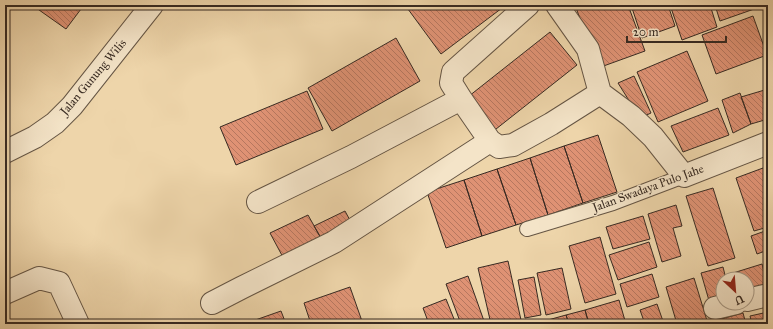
<svg xmlns="http://www.w3.org/2000/svg" width="773" height="329" viewBox="0 0 773 329" font-family="'IM FELL Great Primer',serif">
	<style>
		.building { fill: url(#building-back-hatch); stroke: #372a22 }
		.lines { fill: none; stroke-linecap: round; stroke-linejoin: round }
		.lane-casing { stroke: #655544; stroke-width: 16 }
		.street-casing { stroke: #655544; stroke-width: 24 }
		.lane { stroke: #f4e4c8; stroke-width: 14 }
		.street { stroke: #f4e4c8; stroke-width: 22 }
		.labels { text-anchor: middle; stroke-width: 3; stroke-linejoin: round; paint-order: stroke }
		.street-label { font-size: 12px; fill: #372a22; stroke: #f4e4c8 }
	</style>
	<defs>
		<pattern id="building-back-hatch" width="6" height="6" patternUnits="userSpaceOnUse"><rect width="6" height="6" fill="#df9274"/><path d="M-1 5l2 2M0 0l6 6M5-1l2 2" fill="none" stroke="#b6775f"/></pattern>
	</defs>
	<rect width="100%" height="100%" fill="#eed5aa"/>
	<filter id="stains"><feTurbulence type="fractalNoise" baseFrequency=".005" numOctaves="4"/><feColorMatrix values="0 0 0 0 .2 0 0 0 0 .09 0 0 0 0 .02 0 0 0 .5 -.17"/></filter>
	<radialGradient id="worn" r=".72"><stop offset=".6" stop-color="#630" stop-opacity="0"/><stop offset="1" stop-color="#630" stop-opacity=".3"/></radialGradient>
	<path class="building" d="M32 5H84L66 29Z
		M405 5H506L441 54Z
		M575 5H628L645 51 598 68Z
		M631 5H668L675 26 642 38Z
		M670 5H710L717 27 682 40Z
		M715 5H756L757 8 720 21Z
		M753 16 767 55 716 74 702 35Z
		M550 32 577 65 491 133 464 100Z
		M396 38 420 81 332 131 308 88Z
		M687 51 708 101 658 122 637 72Z
		M634 76 651 113 640 118 618 83Z
		M768 89V119L751 124 741 97Z
		M307 91 323 129 236 165 220 127Z
		M740 93 751 124 733 133 722 100Z
		M718 108 729 135 683 152 671 126Z
		M598 135 617 192 583 203 564 146Z
		M564 146 583 203 548 215 530 158Z
		M530 158 548 215 516 225 497 169Z
		M763 168 768 183V227L754 231 736 178Z
		M497 169 516 225 482 236 464 180Z
		M464 180 482 236 446 248 427 192Z
		M713 188 735 258 708 266 686 196Z
		M676 205 682 226 673 228 681 256 662 262 648 214Z
		M345 211 352 224 322 240 314 226Z
		M308 215 322 240 285 261 270 233Z
		M643 216 650 239 613 249 606 227Z
		M768 230V250L757 254 751 236Z
		M600 237 616 294 585 303 569 246Z
		M649 242 657 267 618 280 609 255Z
		M508 261 521 320 501 324H491L478 268Z
		M762 264 767 284 747 289V279H734L733 273Z
		M723 267 726 279H723V300L710 304 701 273Z
		M562 268 571 309 546 315 537 273Z
		M652 274 659 297 627 307 620 284Z
		M468 276 484 321 475 324H461L446 284Z
		M534 277 541 315 525 318 518 280Z
		M694 278 708 324H677L666 287Z
		M350 287 363 324H311L304 303Z
		M446 299 456 324H429L423 308Z
		M619 300 626 324H589L585 310Z
		M657 304 664 324H645L640 310Z
		M585 310 589 324H569L566 315Z
		M281 311 286 324H244Z
		M768 312V324H752L750 316Z
		M743 313 746 324H715L714 321Z
		M566 315 569 324H549L548 320Z"/>
	<g class="lines">
		<g class="lane-casing">
			<path id="lane" d="M527 229 613 203 684 176"/>
		</g>
		<g class="street-casing">
			<path id="street" d="M528 5 453 72 451 83 461 99 490 141 499 147 513 145 551 124 600 93
				M557 5 588 49 600 93 631 116 653 137 684 176 768 143
				M5 152 35 137 55 123 72 106 152 5
				M258 202 351 157 461 99
				M5 293 39 278 59 283 78 324
				M747 300 768 295
				M212 303 241 288 334 242 490 141
				M715 308 736 303"/>
		</g>
		<use href="#lane" class="lane"/>
		<use href="#street" class="street"/>
	</g>
	<g class="labels">
		<g class="street-label">
			<text transform="translate(93 77) rotate(-50)" y="4">Jalan Gunung Wilis</text>
			<text transform="translate(648 188) rotate(-20)" y="4">Jalan Swadaya Pulo Jahe</text>
		</g>
	</g>
	<rect width="773" height="329" fill="none" stroke="#eed5aa" stroke-width="20"/>
	<rect x="6" y="6" width="761" height="317" fill="none" stroke="#372a22" stroke-width="2"/>
	<rect x="10" y="10" width="753" height="309" fill="none" stroke="#372a22"/>
	<g transform="translate(735 291) rotate(154)"><circle r="19" fill="#f4e4c8" stroke="#a89a86"/>
	<path d="M0-3L7 15L0 10L-7 15Z" fill="#8f2418"/>
	<text y="-6" font-size="11" font-weight="bold" text-anchor="middle" fill="#372a22">U</text>
	</g>
	<path d="M627 36v6h99v-6" fill="none" stroke="#372a22" stroke-width="2"/>
	<text x="633" y="36" font-size="12" fill="#372a22" stroke="#f4e4c8" stroke-width="3" paint-order="stroke">20 m</text>
	<rect width="100%" height="100%" filter="url(#stains)"/>
	<rect width="100%" height="100%" fill="url(#worn)"/>
</svg>
